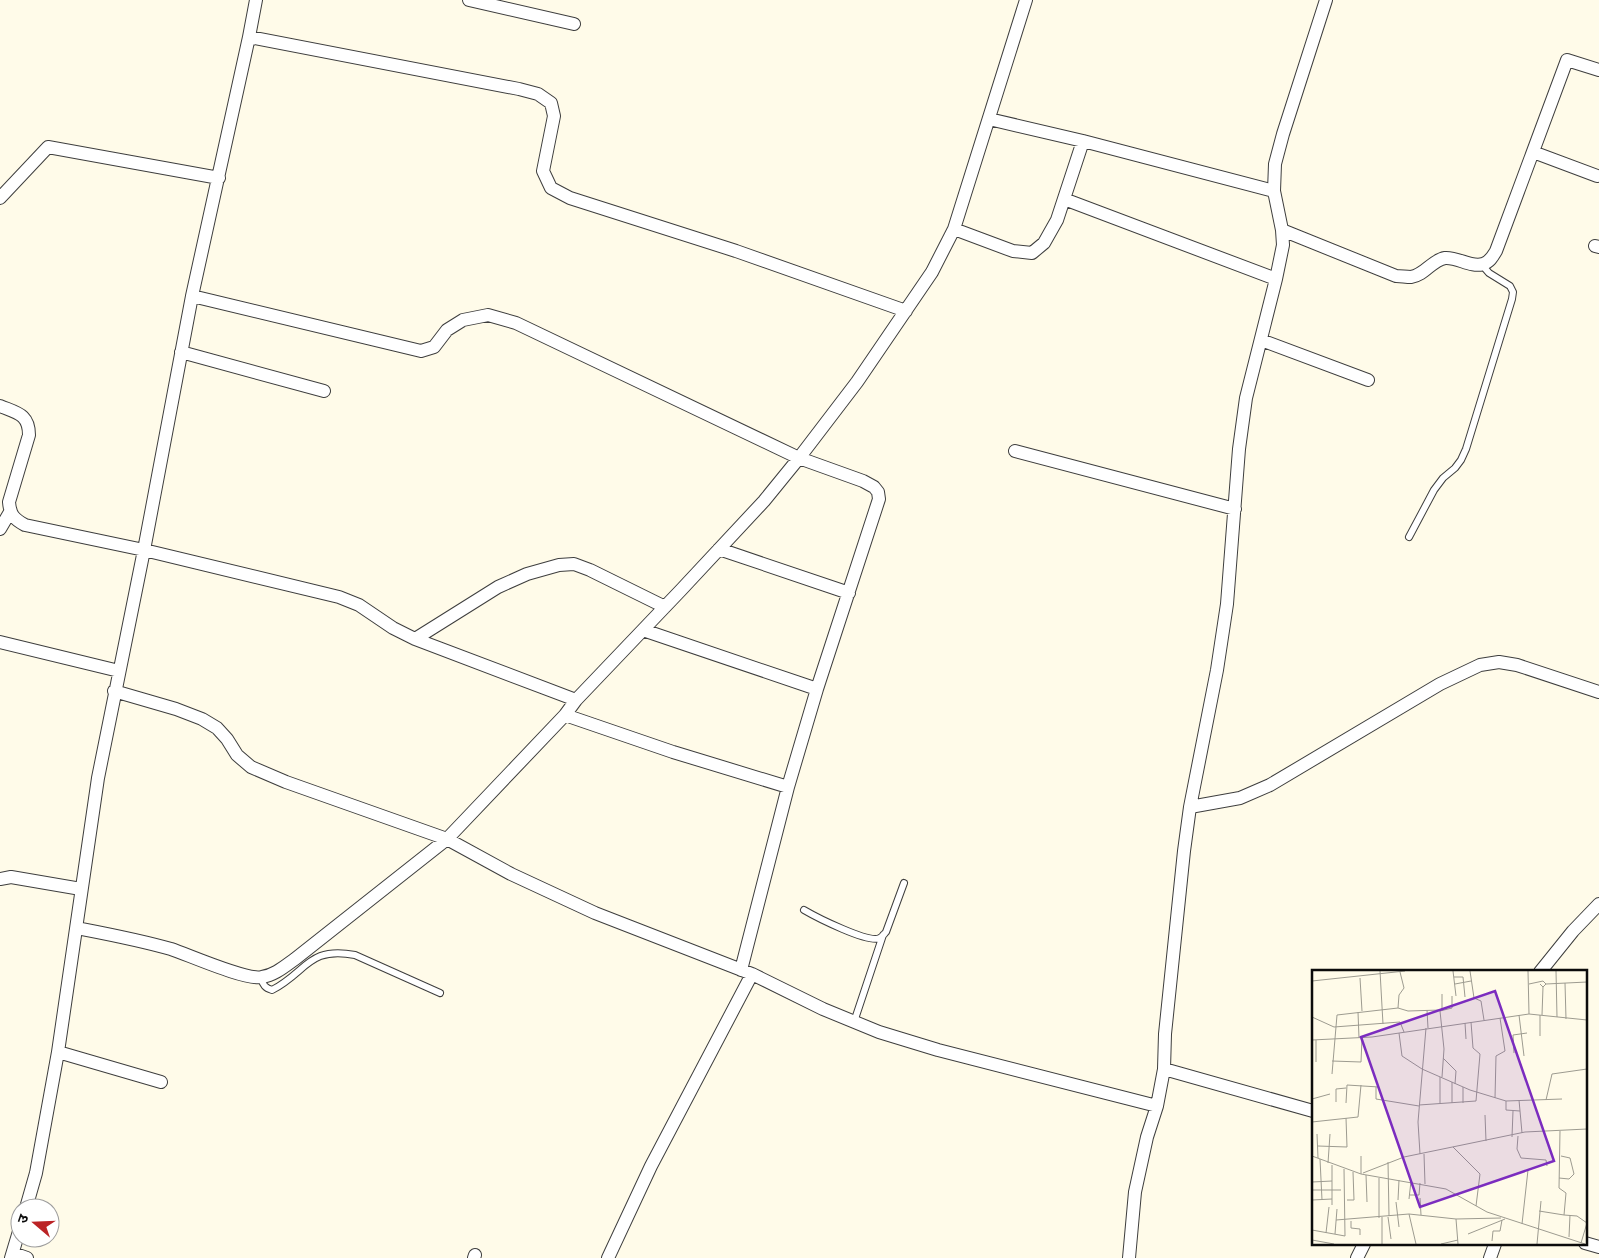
<svg xmlns="http://www.w3.org/2000/svg" width="1599" height="1258" viewBox="0 0 1599 1258" font-family="'Libre Baskerville','Noto Sans Devanagari',serif">
	<style>
		.lines { fill: none; stroke-linecap: round; stroke-linejoin: round }
		.lane-casing { stroke: #3e3e3e; stroke-width: 8 }
		.street-casing { stroke: #3e3e3e; stroke-width: 14 }
		.lane { stroke: #fff; stroke-width: 6 }
		.street { stroke: #fff; stroke-width: 12 }
		.inset-road { fill: none; stroke: #9d9b90; stroke-width: 1 }
		.view { fill: #7b2cbf; fill-opacity: 0.15; stroke: #7b2cbf; stroke-width: 2.5 }
		.inset-edge { fill: none; stroke: #0b0b0b; stroke-width: 2.5 }
	</style>
	<rect width="100%" height="100%" fill="#fffbe9"/>
	<g class="lines">
		<g class="lane-casing">
			<path id="lane" d="M1409 537 1434 490 1443 478 1455 468 1461 460 1466 449 1512 299 1513 292 1510 286 1489 273 1482 265
				M804 910C816 917 869 944 880 938 883 936 884 934 886 932L904 883
				M261 978C263 985 265 988 272 990 307 972 308 946 355 955L440 993
				M854 1022 883 935"/>
		</g>
		<g class="street-casing">
			<path id="street" d="M469 0 574 24
				M249 37 519 89 538 94 551 103 554 116 543 171 551 188 570 198 736 251 906 311
				M989 119 1083 141 1274 191
				M1533 152 1597 176
				M0 198 48 147 219 178
				M1064 199 1276 279
				M954 229 1013 251 1032 253 1044 243 1057 220 1083 141
				M1282 230 1396 276C1401 276 1406 277 1411 277 1425 275 1432 260 1445 258 1458 257 1471 268 1483 264 1490 262 1493 256 1496 251L1567 60 1599 70
				M1595 246 1599 247
				M192 296 421 351 434 347 447 330 463 320 488 315 516 323 799 458 863 481 874 487 878 492 879 499 817 689 788 787 741 970
				M1261 340 1368 380
				M181 352 324 391
				M0 406C17 413 29 414 29 435L9 502C10 515 14 519 25 525L144 550 339 597 359 605 393 628 415 639 576 700
				M1015 451 1235 509
				M0 529 10 512
				M719 549 849 593
				M643 630 817 689
				M415 639 498 587 527 574 559 565 574 564 590 570 665 607
				M0 642 119 671
				M114 691 176 709 202 719 217 728 227 739 237 755 251 767 286 782 447 839 511 874 595 913 752 974 823 1009 879 1032 938 1050 1157 1106
				M565 715 673 752 788 787
				M1190 807 1240 798 1270 785 1440 684 1480 665 1499 662 1517 665 1599 692
				M0 879 11 877 81 889
				M77 928C108 934 140 940 171 949 189 955 247 981 262 977 275 975 285 966 295 959L447 839 565 715 576 700 681 590 764 501 799 458 857 382 932 272 954 229 1026 0
				M1540 972 1573 931 1599 904
				M58 1052 161 1082
				M1164 1069 1313 1111
				M26 1208 36 1173 58 1052 98 778 144 550 192 296 249 37 256 0
				M1585 1243 1599 1247
				M13 1253 27 1258
				M11 1258 20 1228
				M474 1258 475 1255
				M608 1258 651 1166 752 974
				M1129 1258 1135 1192 1147 1137 1157 1106 1164 1069 1165 1034 1184 851 1190 807 1217 670 1227 604 1239 449 1246 398 1276 279 1283 245 1282 230 1274 191 1275 164 1283 134 1326 0
				M1357 1258 1364 1244
				M1490 1258 1495 1244"/>
		</g>
		<use href="#lane" class="lane"/>
		<use href="#street" class="street"/>
	</g>
	<g transform="translate(1312 970)">
		<rect width="275" height="275" fill="#fffbe9"/>
		<path class="inset-road" d="M68 1 71 54M141 1 144 26M158 1 162 28 169 31 172 50M216 1 217 44M244 1 245 47M142 7H151L153 27M48 8 50 41M0 11 93 1M253 13 254 49M143 14 159 11M217 14 231 11 234 14M228 14 231 17 234 14 275 12M86 38 96 41 129 40M115 40 116 58M130 40V24M46 42 47 68M207 45 212 86M228 45V66M230 45 231 17M0 47 22 57 88 52 92 62M153 53 154 69M87 63 90 86 110 99 158 120 194 131 250 129M0 70 60 67 217 44 275 50M202 83 201 65 215 63M131 88 144 101 143 114M20 91 49 92 50 68M4 92V70M20 104 25 45 86 38 87 25 92 18 88 2M128 107V133M130 107 132 79 128 41 140 38V26M140 112V133M64 117V129L107 136M151 117V133M183 128 184 86 193 81 188 48M0 129 18 124M207 130 210 163M234 130 240 104 275 99M194 131V140L208 141M24 132V119L34 118M34 133 35 115 67 117M107 135 164 131 168 84 161 78 159 52M173 145 174 171M0 152 46 147 49 115M5 164 6 188M206 166 205 179 209 188 234 190 235 196M200 167 201 141M6 176 35 177 34 148M141 177 168 204 164 236M108 184 106 152 114 58M112 184 113 214M0 186 49 204 134 219 175 242 273 274M8 189 10 230M76 192 77 246M16 193 18 164M51 203 92 187 213 162 275 159M49 204V186M54 205 55 232M247 208 257 209 262 204 258 188 249 186M20 211V235M0 212 20 211V195M0 220H29M98 225H107L108 213M108 228 109 245M97 229 99 211M0 230 20 229M35 230H42L41 202M86 230 87 210M84 232 87 257M227 241 252 245 254 223 247 218 248 161M97 244 104 274M252 245 265 246 275 253M76 247 79 269M67 248V208M144 249 146 274M24 250 97 244 144 249 189 248M39 251V258L48 259V265M210 254 216 200M0 260 33 266 32 199M14 263 17 237M23 264 25 239M156 264 193 249M257 267 258 245M0 270 22 274M180 271 181 261H188L190 250M269 273 275 253M70 274V247M129 274 146 270M225 274 229 231"/>
		<path class="view" d="M183 21 242 191 108 237 49 67Z"/>
		<rect width="275" height="275" class="inset-edge"/>
	</g>
	<g transform="translate(35 1223) rotate(289)"><circle r="24" fill="#ffffff" stroke="#9d9d9d"/>
	<path d="M0-4L9 19L0 12L-9 19Z" fill="#bb2325"/>
	<text y="-8" font-size="14" font-weight="bold" text-anchor="middle" fill="#0b0b0b">उ</text>
	</g>
</svg>
